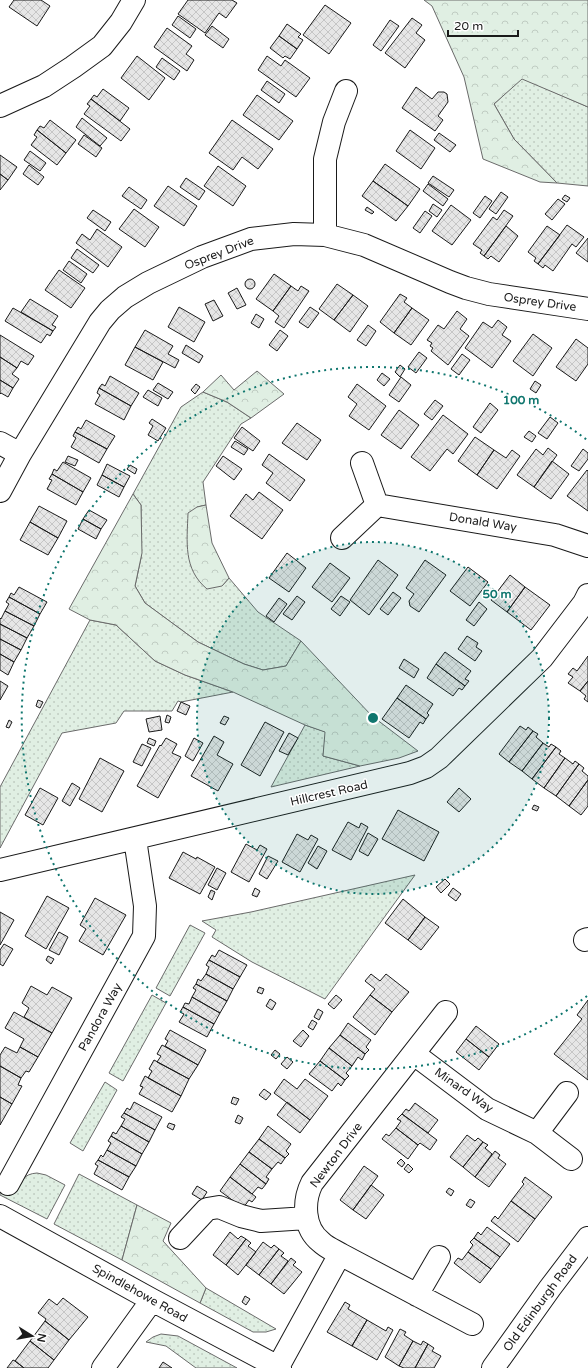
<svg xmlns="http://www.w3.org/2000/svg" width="588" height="1368" viewBox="0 0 588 1368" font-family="'Varela Round',sans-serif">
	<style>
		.grass { fill: url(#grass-dots); stroke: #6a6a6a }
		.forest { fill: url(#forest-crowns); stroke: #6a6a6a }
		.building { fill: url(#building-cross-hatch); stroke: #1a1a1a }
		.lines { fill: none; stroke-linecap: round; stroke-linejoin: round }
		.minor-casing { stroke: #1a1a1a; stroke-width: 24 }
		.major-casing { stroke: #1a1a1a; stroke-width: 24 }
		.minor { stroke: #fff; stroke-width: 22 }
		.major { stroke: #fff; stroke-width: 22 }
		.ring { fill: none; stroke: #0f766e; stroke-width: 2; stroke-dasharray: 2 4 }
		.labels { text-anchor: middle; stroke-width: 3; stroke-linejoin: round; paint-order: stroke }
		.street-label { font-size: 12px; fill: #1a1a1a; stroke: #fff }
		.centre { fill: #0f766e; stroke: #fff; stroke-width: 2 }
		.ring-label { font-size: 12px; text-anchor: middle; font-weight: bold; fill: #0f766e; stroke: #fff; stroke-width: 3; stroke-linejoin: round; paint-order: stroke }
	</style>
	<defs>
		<pattern id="grass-dots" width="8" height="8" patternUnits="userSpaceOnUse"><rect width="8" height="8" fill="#e0efe3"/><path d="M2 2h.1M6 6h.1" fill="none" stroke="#c0ccc2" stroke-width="1.8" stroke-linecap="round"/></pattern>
		<pattern id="forest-crowns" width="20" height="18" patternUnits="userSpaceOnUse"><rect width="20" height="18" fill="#e0efe3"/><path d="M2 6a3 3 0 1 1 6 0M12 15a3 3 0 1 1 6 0" fill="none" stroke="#c0ccc2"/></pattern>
		<pattern id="building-cross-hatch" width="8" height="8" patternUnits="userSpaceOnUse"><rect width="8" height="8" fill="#e6e6e6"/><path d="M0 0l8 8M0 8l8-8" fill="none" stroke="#c5c5c5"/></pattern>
	</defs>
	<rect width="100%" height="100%" fill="#fff"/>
	<path class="grass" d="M522 78 588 107V186L557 183 514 139 494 104Z
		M203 392 227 402 251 418 241 424 203 482 206 505 197 507 222 586 229 578 258 612 301 641 286 666 263 670 244 664 198 642 145 603 135 586 141 558V505L133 494 181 407Z
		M90 620 116 625 155 661 185 675 233 692 181 702 178 701 172 711H124L116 723 62 733 0 848V787Z
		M305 725 326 732 323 756 360 766 271 787Z
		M415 875 325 999 252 962 212 937 216 930 202 921 251 912Z
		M190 925 205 933 170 996 156 988Z
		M152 995 166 1003 123 1081 109 1073Z
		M105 1082 117 1090 83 1151 70 1143Z
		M37 1173 46 1175 65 1185 47 1219 0 1195V1185L16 1192C22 1181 23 1174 37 1173Z
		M79 1174 137 1205 122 1260 54 1224Z
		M206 1288 276 1329 266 1332H253L200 1303Z
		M161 1334 178 1336 237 1368H196L166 1346 146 1342 153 1337Z"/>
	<path class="forest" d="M424 0H588V107L522 79 494 104 514 139 557 183 540 182 483 159 464 77 432 6Z
		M257 371 284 394 251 418 227 402 203 392 221 375 234 390Z
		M133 494 141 505 142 553 135 586 145 603 198 642 244 664 263 670 286 666 301 641 372 716 418 751 399 758 360 766 323 756 325 732 305 725 233 692 185 675 155 661 116 625 90 620 69 609Z
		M206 505 212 543 229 578 222 586 207 589C183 569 187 542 188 513L197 507Z
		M137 1205 171 1223 163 1241 206 1288 200 1303 122 1260Z"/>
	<path class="building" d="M14 0H41L50 6 37 26 9 7Z
		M188 0H232L237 3 226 18 219 13 205 33 178 14Z
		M325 5 351 23 329 54 303 35Z
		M178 16 196 29 190 38 172 25Z
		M412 18 422 25 416 33 425 40 405 68 385 53Z
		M390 20 399 26 381 51 373 45Z
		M287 24 301 34 298 37 303 40 297 49 279 36Z
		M212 26 229 39 223 48 205 35Z
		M167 28 192 46 186 54 194 60 187 71 154 47Z
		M279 36 297 49 290 59 285 56 283 58 270 48Z
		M137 56 165 78 149 100 121 78Z
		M267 56 281 66 285 60 310 78 296 97 258 70Z
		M162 58 180 71 174 80 156 67Z
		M267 81 285 94 279 103 261 90Z
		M416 87 432 99 438 92H444L447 94 448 102 438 116 443 120 435 131 402 108Z
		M103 89 129 108 120 121 91 99 94 95 97 97Z
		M257 95 293 121 279 140 243 115Z
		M91 99 130 129 121 141 84 114 90 106 87 104Z
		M82 118 107 138 100 146 76 127Z
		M50 120 76 140 66 153 37 130 40 126 44 128Z
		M232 120 273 149 258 169 242 157 233 170 209 153Z
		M37 130 66 153 57 165 31 145 37 137 34 135Z
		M410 130 435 148 421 169 396 151Z
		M439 133 456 145 450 152 434 140Z
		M84 135 102 148 96 157 78 144Z
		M30 151 46 163 40 171 24 160Z
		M0 155 17 167 8 180 0 174Z
		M385 164 420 189 408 206 373 181Z
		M29 165 44 177 38 185 23 174Z
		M218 166 246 186 233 206 204 186Z
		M0 174 8 180 0 190Z
		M433 176 454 190 449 197 428 183Z
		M186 178 205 191 199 200 180 187Z
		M373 181 408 206 396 221 362 196Z
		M428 184 448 199 443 206 423 191Z
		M168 186 197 206 184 226 154 206Z
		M129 187 147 200 141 209 122 196Z
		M501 192 508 197 496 214 489 209Z
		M565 195 570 198 567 202 562 199Z
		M485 196 492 201 480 218 473 213Z
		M558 199 565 204 552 220 545 214Z
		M433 204 442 210 437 217 429 211Z
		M451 205 471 220 452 245 432 231Z
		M367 207 374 212 372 214 365 210Z
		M134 209 159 227 145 247 119 229Z
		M93 210 111 222 105 231 87 218Z
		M504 210 513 216 484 256 480 253 482 250 473 244 493 217 497 220Z
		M425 211 432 216 420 233 413 228Z
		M567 225 584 237 576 247 572 244 553 271 545 265 543 268 538 264Z
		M506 226 518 236 499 262 491 256 488 259 484 256Z
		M547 226 560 235 538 264 534 261 536 258 528 252Z
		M97 229 122 247 108 267 76 243 82 234 90 240Z
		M588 238V262L576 253Z
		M77 249 99 265 93 273 71 258Z
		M69 261 87 274 81 283 63 270Z
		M59 270 85 288 71 308 45 290Z
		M274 274 291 286 273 311 256 299Z
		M245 284a5 5 0 1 1 10 0a5 5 0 1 1-10 0Z
		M337 284 353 295 334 320 319 309Z
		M291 286 298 291 301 286 309 291 284 328 275 322 279 316 273 311Z
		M237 288 246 305 237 309 228 293Z
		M400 294 407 298 404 302 412 308 394 333 380 322Z
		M353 295 368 306 350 332 334 320Z
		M30 299 58 316 52 325 56 327 53 331 21 312Z
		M214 300 223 316 213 321 205 304Z
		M179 307 205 322 194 342 168 327Z
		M310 307 319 313 308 328 299 322Z
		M13 308 53 331 50 336 47 334 41 343 5 321Z
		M412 308 429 320 411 345 394 333Z
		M457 311 467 319 460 329 469 336 448 365 431 351 433 348 430 346 432 343 427 340 438 325 444 329Z
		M256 314 264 319 259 328 251 323Z
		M498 320 507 327 502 335 511 341 492 368 465 348 483 322 492 328Z
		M368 325 376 331 366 346 357 340Z
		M145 330 173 346 168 354 179 360 175 368 135 347Z
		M280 330 288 336 277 351 269 345Z
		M533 334 552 348 533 376 513 361Z
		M0 335 34 356 28 365 21 361 17 368 0 357Z
		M576 339 588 348V364L576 381 556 367Z
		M186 345 203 356 199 363 182 353Z
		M135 347 163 362 153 380 125 365Z
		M419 352 427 358 416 373 408 367Z
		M462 354 470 360 459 375 451 369Z
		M0 357 17 368 12 374 19 379 13 388 0 380Z
		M400 365 405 369 400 377 395 372Z
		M382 373 390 379 384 386 377 380Z
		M110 376 139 393 131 406 99 388 102 384 105 386Z
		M401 377 411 385 399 402 389 395Z
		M0 380 13 388 8 397 1 393 0 394Z
		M535 381 541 385 536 393 530 389Z
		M158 383 173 392 168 399 153 390Z
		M196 384 200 387 195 394 191 390Z
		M357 384 386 406 369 430 349 416 357 404 348 397Z
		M99 388 131 406 124 420 95 404 100 395 97 393Z
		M148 390 162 398 158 406 143 397Z
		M435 400 443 406 432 420 424 414Z
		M490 403 498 410 481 433 473 427Z
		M399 410 419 425 401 449 381 435Z
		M443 415 468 434 453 454 447 449 430 471 411 457Z
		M550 417 558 423 547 439 538 433Z
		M152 419 166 428 158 441 148 435 153 426 149 423Z
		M86 420 115 436 107 449 75 432 78 427 81 429Z
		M297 423 321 440 307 460 282 443Z
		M242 427 260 441 253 451 234 438Z
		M529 431 536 436 532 442 524 437Z
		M75 432 107 449 99 463 71 447 76 438 73 436Z
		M475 437 494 450 477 475 458 461Z
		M235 441 248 449 244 455 231 447Z
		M548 448 557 455 534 487 517 475 536 449 543 455Z
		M583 449 588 453V459L579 471 571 466Z
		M494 450 506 458 512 450 520 456 497 489 477 475Z
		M269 454 305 480 290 501 266 483 273 473 262 465Z
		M68 456 78 460 75 466 65 462Z
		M223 456 242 469 234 480 216 466Z
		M552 461 569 474 551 499 534 487Z
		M63 462 91 478 83 492 52 474 54 469 57 471Z
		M107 464 130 476 124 487 102 475Z
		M130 465 137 469 135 474 127 469Z
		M587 470 588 471V511L567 496Z
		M52 474 83 492 76 505 47 489 52 480 49 479Z
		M102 475 124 487 119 497 97 485Z
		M259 492 283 510 262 539 230 516 246 494 253 500Z
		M39 506 67 521 58 538 30 522Z
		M89 510 107 520 101 529 83 519Z
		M83 519 101 529 96 539 78 529Z
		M30 522 58 538 48 555 20 540Z
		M287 553 306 568 289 592 269 578Z
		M378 560 398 575 369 615 350 600Z
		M425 560 446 575 419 612 410 606 409 601 414 594 406 588Z
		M330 563 350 578 332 602 312 587Z
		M468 567 488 582 470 606 450 591Z
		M510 575 525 587 507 612 491 600Z
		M19 587 47 602 40 614 9 597 11 593 14 595Z
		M525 587 550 605 531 630 507 612Z
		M393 592 401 598 388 615 380 609Z
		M297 596 305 602 292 620 283 614Z
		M341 596 350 602 340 616 331 609Z
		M9 597 40 614 34 626 5 611 9 604 6 602Z
		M279 598 287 604 274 622 266 616Z
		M479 602 487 609 474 626 466 620Z
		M5 611 34 626 27 638 0 624V618L1 619Z
		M0 624 27 638 21 650 0 639Z
		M467 636 478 643 476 647 482 651 475 661 458 649Z
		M0 639 21 650 14 662 0 654Z
		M445 652 471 671 465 679 469 681 465 686 436 664Z
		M0 654 14 662 8 675 0 670Z
		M588 656V681L580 691 568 683 573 677 568 674 573 668 577 671Z
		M404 659 419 669 414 678 399 668Z
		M436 664 465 686 462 690 459 688 453 696 427 678Z
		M0 681 8 686 0 700Z
		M588 681V702L584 699 586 696 580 691Z
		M406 685 433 704 427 713 429 715 426 719 397 698Z
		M397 698 426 719 423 724 420 722 409 738 382 719Z
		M38 700 43 702 40 708 36 706Z
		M181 702 190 706 186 715 177 711Z
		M167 715 171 717 169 723 165 722Z
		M160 716 162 730 149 732 146 719Z
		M224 716 229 718 225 725 220 723Z
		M9 720 12 722 9 728 6 727Z
		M265 722 284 732 260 776 241 765Z
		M520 726 526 730 528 727 533 731 509 762 499 754Z
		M533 731 538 734 536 737 543 743 522 771 509 762Z
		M289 733 298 738 288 755 279 751Z
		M214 736 224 742 217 755 233 764 218 791 191 776Z
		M149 738 156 741 154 746 147 743Z
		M166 738 177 744 172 753 181 757 158 798 137 786 160 745 161 746Z
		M194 738 203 743 193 761 185 756Z
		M543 743 549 747 551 744 556 747 532 779 522 771Z
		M142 744 151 748 142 766 133 762Z
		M556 747 561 751 559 754 565 758 544 788 532 779Z
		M100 758 124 771 102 812 79 799Z
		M565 758 573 764 575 761 579 764 556 796 544 788Z
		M579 764 584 768 582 771 588 776V780L569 806 556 796Z
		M588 780V806L581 815 569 806Z
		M72 783 80 788 70 806 62 801Z
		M40 788 58 798 43 825 25 815Z
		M459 788 471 799 459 812 447 802Z
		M534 805 539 807 537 811 532 809Z
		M398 810 439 832 424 861 382 839Z
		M348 822 359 828 361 823 368 827 351 860 332 850Z
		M368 833 378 839 368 856 359 851Z
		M297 834 308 840 311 835 318 839 300 872 282 862Z
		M246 844 257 850 260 845 267 849 249 882 231 872Z
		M318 846 327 851 317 869 308 863Z
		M183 852 196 859 197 857 215 867 200 894 169 878Z
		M268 856 278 861 267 879 259 874Z
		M217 868 226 873 217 890 208 885Z
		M445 879 450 884 441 893 436 887Z
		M255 888 260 891 257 897 252 895Z
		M453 888 461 894 456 901 448 895Z
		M211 890 215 892 212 900 208 897Z
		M47 896 69 908 46 949 25 936Z
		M95 898 126 915 103 955 79 941 86 929 80 925Z
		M403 899 425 917 408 940 385 923Z
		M0 912 14 920 0 945Z
		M425 917 439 927 421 950 408 940Z
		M59 932 68 937 59 955 49 950Z
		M4 944 13 949 3 966 0 964V950Z
		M219 950 247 965 240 977 209 960 212 955 215 957Z
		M48 956 54 959 51 964 46 960Z
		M209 960 240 977 233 989 206 974 209 967 206 965Z
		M206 974 233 989 227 1001 196 984 198 979 201 981Z
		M371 974 380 981 386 974 409 992 392 1012 370 995 375 989 365 981Z
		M196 984 227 1001 220 1013 192 997 196 990 193 988Z
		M31 986 47 995 52 987 72 998 52 1033 24 1017 29 1008 22 1003Z
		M259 987 264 989 262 994 257 992Z
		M336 995 342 1000 334 1009 328 1004Z
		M370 995 392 1012 375 1035 353 1017Z
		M192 997 220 1013 214 1024 183 1007 185 1003 189 1004Z
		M270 999 276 1003 272 1010 266 1006Z
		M588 1000V1080L554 1054 582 1019 577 1015Z
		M183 1007 214 1024 207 1037 179 1022 184 1014 180 1012Z
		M318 1009 323 1012 319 1020 314 1017Z
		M14 1012 52 1033 38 1057 20 1047 24 1039 5 1028Z
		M312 1020 317 1023 313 1030 308 1027Z
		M348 1023 371 1040 366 1047 369 1050 365 1054 340 1035Z
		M476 1026 499 1044 489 1057 466 1039Z
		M170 1030 206 1050 198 1065 165 1046 168 1041 165 1039Z
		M303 1030 309 1036 301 1047 293 1041Z
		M340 1035 365 1054 362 1060 358 1057 352 1066 329 1048Z
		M466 1039 489 1057 479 1070 456 1052Z
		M162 1045 198 1065 189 1079 157 1062 161 1056 157 1054Z
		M5 1047 17 1053 20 1047 38 1057 29 1072 26 1071 21 1078 0 1066V1055Z
		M329 1048 352 1066 346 1073 349 1076 345 1080 320 1061Z
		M275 1050 280 1054 276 1059 271 1055Z
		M287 1057 293 1062 287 1069 281 1064Z
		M154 1060 189 1079 181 1096 148 1078 152 1071 149 1069Z
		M320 1061 345 1080 341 1086 338 1083 332 1091 309 1074Z
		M0 1066 21 1078 18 1085 22 1086 12 1104 0 1097Z
		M145 1076 181 1096 172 1112 139 1094 143 1087 140 1086Z
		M284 1079 297 1089 305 1079 328 1096 310 1120 274 1093Z
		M264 1089 271 1094 266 1100 259 1095Z
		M0 1097 12 1104 0 1125Z
		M233 1097 239 1099 236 1105 231 1103Z
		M134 1102 162 1117 155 1130 124 1113 127 1108 130 1110Z
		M287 1102 310 1120 300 1133 277 1115Z
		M415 1103 438 1120 428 1133 402 1114 406 1109 409 1111Z
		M124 1113 155 1130 149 1142 121 1126 125 1119 121 1117Z
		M402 1114 437 1140 430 1150 420 1143 418 1145 396 1128 401 1121 397 1119Z
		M238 1115 243 1118 240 1124 235 1122Z
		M169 1123 175 1125 173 1130 167 1127Z
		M121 1126 149 1142 142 1154 111 1136 113 1132 116 1134Z
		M268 1126 291 1144 286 1151 289 1154 285 1158 259 1139Z
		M396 1128 418 1145 408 1159 382 1139 386 1134 389 1136Z
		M467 1135 475 1141 478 1138 483 1142 463 1167 450 1157Z
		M111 1136 142 1154 136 1166 107 1150 111 1143 108 1141Z
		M259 1139 285 1158 281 1164 278 1162 272 1169 249 1152Z
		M483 1142 488 1145 485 1148 492 1154 475 1177 463 1167Z
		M107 1150 136 1166 129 1177 98 1160 101 1155 103 1157Z
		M495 1151 500 1155 498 1158 506 1164 489 1187 475 1177Z
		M249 1152 272 1169 266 1177 269 1179 266 1184 240 1164Z
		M401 1159 405 1163 402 1167 397 1163Z
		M98 1160 129 1177 122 1190 94 1174 98 1166 95 1164Z
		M240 1164 266 1184 262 1189 258 1187 252 1194 230 1177Z
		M408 1164 413 1169 409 1173 404 1169Z
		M364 1166 378 1176 353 1210 340 1200Z
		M230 1177 256 1197 252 1202 249 1200 243 1208 220 1191Z
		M525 1177 552 1197 535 1219 511 1201 524 1184 522 1182Z
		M371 1185 384 1195 366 1219 353 1210Z
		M197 1186 207 1192 202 1200 192 1194Z
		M449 1188 454 1191 451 1196 446 1192Z
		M470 1199 475 1202 471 1208 466 1205Z
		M511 1201 535 1219 518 1242 491 1221 495 1216 498 1219Z
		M487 1227 510 1244 500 1257 474 1238 478 1232 481 1235Z
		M230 1232 238 1239 241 1236 246 1239 226 1265 213 1255Z
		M474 1238 500 1257 491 1269 468 1252 473 1245 470 1242Z
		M246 1239 251 1243 248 1246 256 1252 238 1275 226 1265Z
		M263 1242 271 1248 274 1245 279 1249 259 1275 246 1265Z
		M279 1249 284 1253 281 1256 288 1261 271 1284 259 1275Z
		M468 1252 491 1269 480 1283 454 1263 458 1258 462 1260Z
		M291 1258 296 1262 293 1265 302 1272 284 1294 271 1284Z
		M245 1296 250 1299 246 1305 242 1302Z
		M63 1298 88 1317 69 1340 45 1321 46 1319 38 1313 49 1299 57 1305Z
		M345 1302 350 1305 348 1309 367 1320 352 1346 327 1332Z
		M367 1320 386 1331 388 1327 393 1330 377 1360 352 1346Z
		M45 1321 69 1340 54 1360 30 1341Z
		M400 1329 406 1332 404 1335 413 1341 399 1366 385 1357Z
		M30 1341 54 1360 48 1368H24L15 1361Z
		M413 1341 421 1345 423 1341 428 1344 415 1368H404L399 1366Z
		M428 1344 434 1348 432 1351 441 1356 434 1368H415Z
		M13 1360 15 1361 24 1368H7Z
		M163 1362 172 1368H159Z"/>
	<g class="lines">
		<g class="minor-casing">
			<path id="minor" d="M0 106 44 86 73 67 102 46 121 22 134 0
				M325 235V159L334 122 346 91
				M0 443 20 454
				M0 491 20 454 100 322 110 310 125 297 148 283 202 257 251 239 294 234 325 235 364 245 450 282 466 288 489 294 588 309
				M377 505 555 535 588 546
				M342 538 377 505 362 463
				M0 870 410 773 426 767 439 758 542 658 584 603 588 595
				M585 940 588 939
				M414 1054 487 1109 537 1133 571 1159
				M537 1133 567 1093
				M8 1184 144 936 145 906 135 839
				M0 1216 152 1300 280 1368
				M180 1238 207 1209 219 1207 241 1216 261 1221 307 1218
				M340 1254 472 1324
				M417 1295 439 1257
				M278 1367 340 1254C333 1250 326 1247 321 1242 303 1228 303 1201 312 1183L446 1012
				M103 1368 152 1300"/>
		</g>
		<g class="major-casing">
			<path id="major" d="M493 1368 550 1288 588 1238"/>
		</g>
		<use href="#minor" class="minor"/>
		<use href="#major" class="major"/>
	</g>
	<circle cx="373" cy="718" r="176" fill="#0f766e" fill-opacity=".12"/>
	<g class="ring">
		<circle cx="373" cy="718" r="176"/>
		<path d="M587 996A351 351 0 1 1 587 440"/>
	</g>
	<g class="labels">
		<g class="street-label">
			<text transform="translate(219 253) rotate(-21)" y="4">Osprey Drive</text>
			<text transform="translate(540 302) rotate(8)" y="4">Osprey Drive</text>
			<text transform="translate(483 522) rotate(9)" y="4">Donald Way</text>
			<text transform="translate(329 793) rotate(-13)" y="4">Hillcrest Road</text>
			<text transform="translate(100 1017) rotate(-61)" y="4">Pandora Way</text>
			<text transform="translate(464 1090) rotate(35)" y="4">Minard Way</text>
			<text transform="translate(336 1155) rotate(-53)" y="4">Newton Drive</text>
			<text transform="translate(140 1293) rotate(29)" y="4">Spindlehowe Road</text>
			<text transform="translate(540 1303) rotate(-54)" y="4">Old Edinburgh Road</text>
		</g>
	</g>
	<circle cx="373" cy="718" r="6" class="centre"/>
	<g class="ring-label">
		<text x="521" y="404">100 m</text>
		<text x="497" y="598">50 m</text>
	</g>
	<g transform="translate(32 1336) rotate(101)" stroke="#ffffff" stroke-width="3" paint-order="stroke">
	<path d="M0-3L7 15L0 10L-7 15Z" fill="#1a1a1a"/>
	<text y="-6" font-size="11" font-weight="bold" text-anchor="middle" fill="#1a1a1a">N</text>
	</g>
	<path d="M448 30v6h70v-6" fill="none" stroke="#1a1a1a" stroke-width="2"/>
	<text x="454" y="30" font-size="12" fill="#1a1a1a" stroke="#ffffff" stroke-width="3" paint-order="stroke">20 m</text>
</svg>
